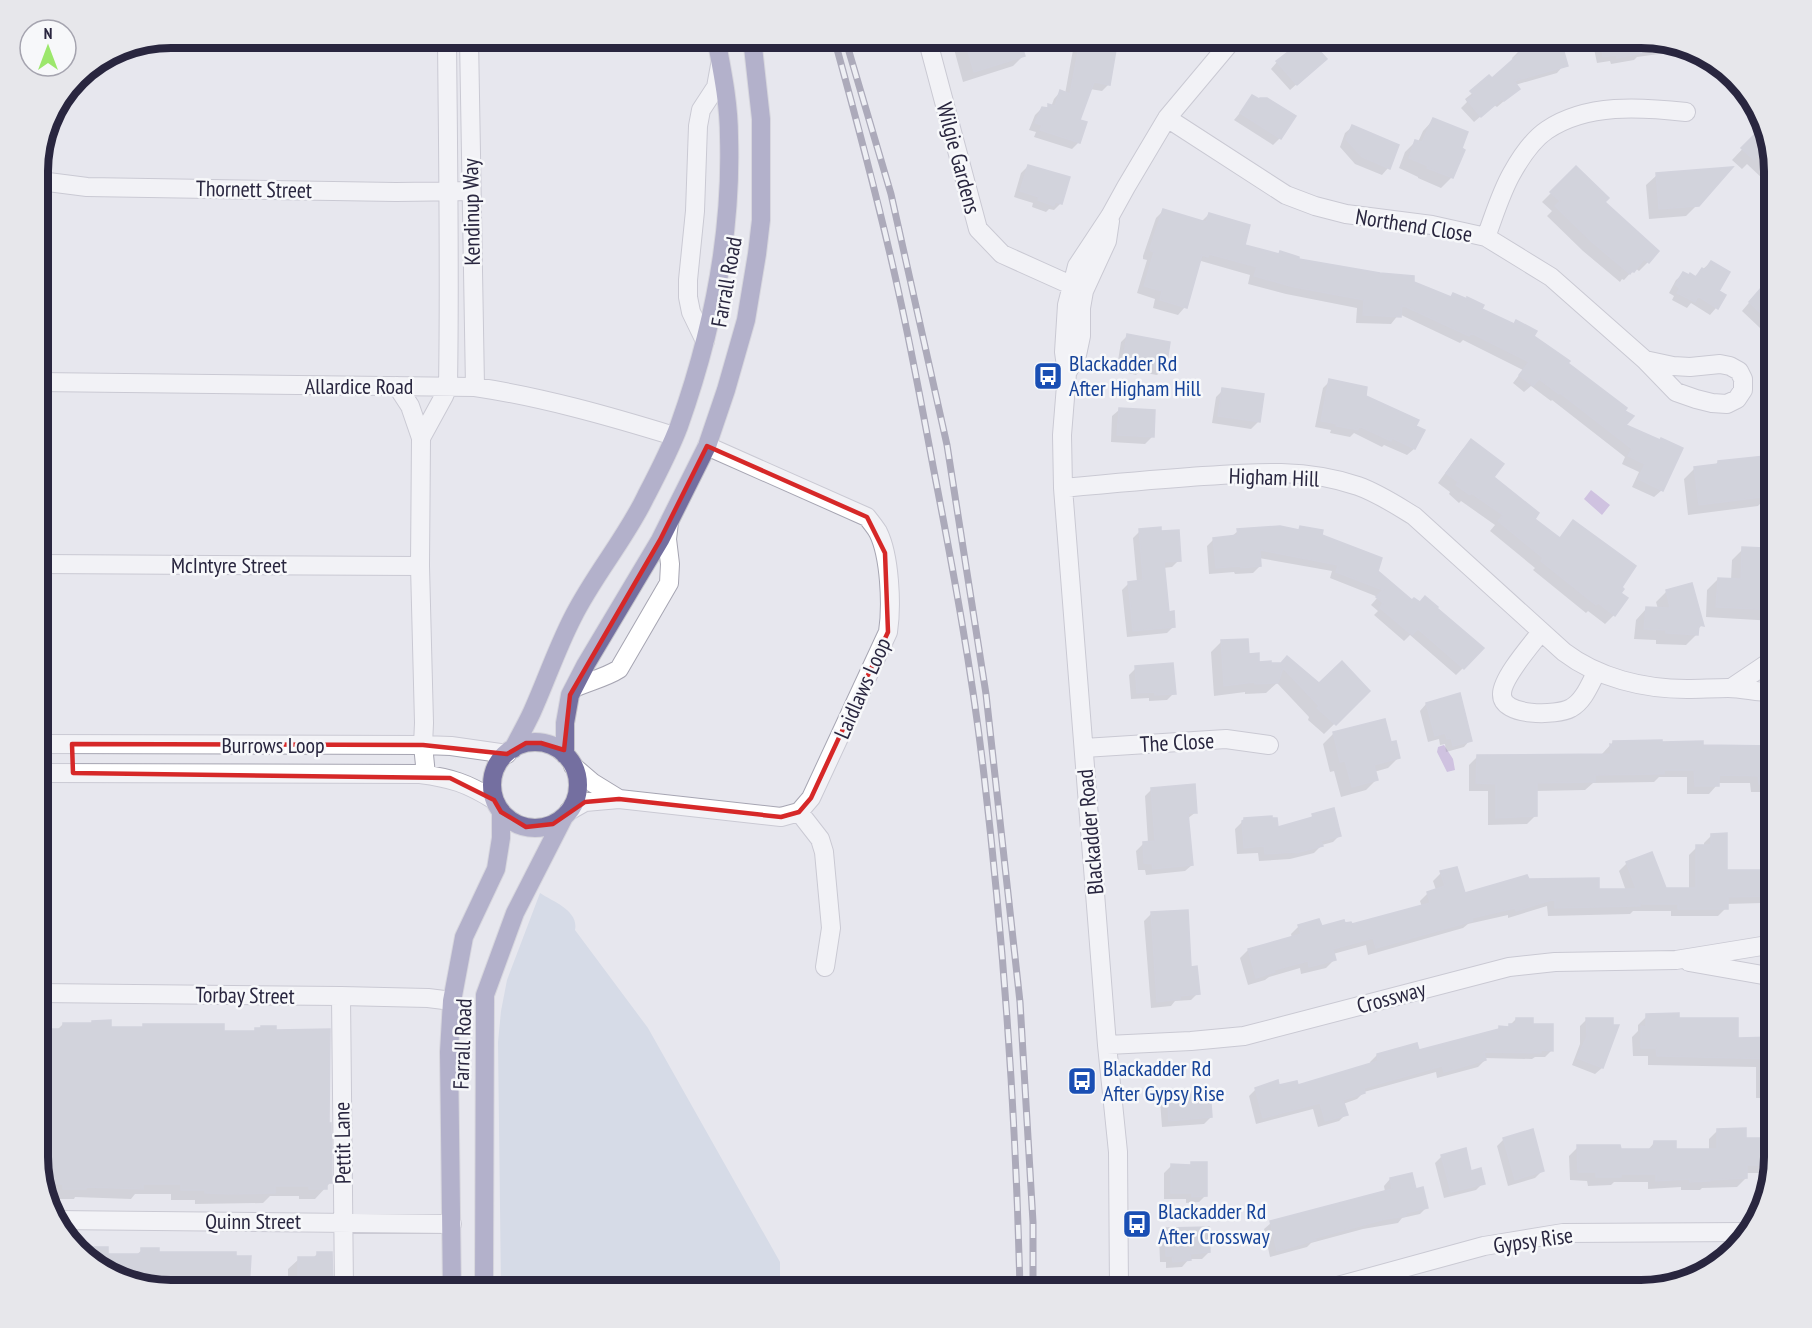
<svg xmlns="http://www.w3.org/2000/svg" width="1812" height="1328" viewBox="0 0 1812 1328" font-family="'PT Sans Narrow',sans-serif">
	<style>
		.green { fill: #c2ccdd }
		.water { fill: #b194ce }
		.shadow { fill: #0003 }
		.building { fill: #b9bac6; stroke: #b9bac7; stroke-width: 1.5 }
		.lines { fill: none; stroke-linecap: round; stroke-linejoin: round }
		.minor-casing { stroke: #a6a5b2; stroke-width: 20 }
		.major-casing { stroke: #c3c2c9; stroke-width: 20 }
		.minor { stroke: #fff; stroke-width: 18 }
		.major { stroke: #746fa0; stroke-width: 18 }
		.rail-casing { stroke: #64617a; stroke-width: 7 }
		.rail { stroke: #f7f8fa; stroke-width: 4.5; stroke-dasharray: 14; stroke-linecap: butt }
		.marked { fill: none; stroke: #d62828; stroke-width: 4.5; stroke-linejoin: round }
		.labels { text-anchor: middle; stroke-width: 5; stroke-linejoin: round; paint-order: stroke }
		.street-label { font-size: 22px; fill: #29263f; stroke: #f7f8fa }
		.transit-label { font-size: 22px; fill: #164399; stroke: #f7f8fa; text-anchor: start }
		.rim { fill: none; stroke: #29263f; stroke-width: 8 }
	</style>
	<rect width="100%" height="100%" fill="#e7e7ee"/>
	<path class="green" d="M540 893C554 902 579 911 575 930L648 1028 780 1262V1290H501L498 1042 501 1011 507 980Z"/>
	<path class="water" d="M1591 490 1610 505 1602 515 1584 499Z
		M1444 745 1453 759 1455 770 1447 772 1437 752 1438 747Z"/>
	<path class="shadow" d="M951 38H1018L1023 56 1013 66 963 82Z
		M1110 38H1148L1142 44Z
		M1333 38H1377L1372 43 1360 49 1357 42 1338 50Z
		M1600 38H1641L1681 51 1637 57 1634 60 1611 64 1610 61 1597 63 1593 44Z
		M1080 43 1109 84 1102 91 1090 89 1078 122 1079 142 1072 149 1034 137 1036 132 1029 130 1035 115 1042 108 1045 109 1049 106 1051 107 1054 99 1060 92 1065 94 1073 50Z
		M1519 51 1563 66 1557 73 1515 85 1511 95 1497 107 1494 105 1474 122 1461 108 1467 102 1465 99 1513 61 1512 58Z
		M1711 61 1721 65 1717 68Z
		M1277 62 1318 65 1290 90 1271 69Z
		M1253 97 1280 138 1273 145 1234 120Z
		M1433 120 1452 177 1441 188 1418 178V177L1399 168 1405 152 1416 141 1418 142 1423 131Z
		M1764 126 1774 170 1764 180 1747 164 1742 169 1732 160Z
		M1352 127 1388 168 1382 175 1355 164 1340 147 1345 133Z
		M1028 166 1061 203 1054 210 1049 209 1046 212 1032 207 1033 203 1014 197 1021 173Z
		M1576 168 1648 262 1639 271 1635 268 1624 280 1622 279 1620 282 1583 251 1547 216 1552 211 1542 202Z
		M1657 175 1697 205 1686 216 1649 219 1646 185Z
		M1164 210 1201 222 1209 214 1243 246 1277 255 1280 253 1297 260 1413 283 1480 310 1532 337 1566 363 1624 425 1662 490 1654 497 1632 487 1639 472 1622 464 1625 457 1552 400 1551 401 1531 386 1524 392 1513 383 1523 370 1463 340 1460 343 1399 314 1391 324 1356 323 1357 308 1286 294 1248 284 1250 275 1201 261 1199 264 1185 307 1178 315 1153 308 1155 299 1137 293 1147 260 1143 259V256L1156 218Z
		M1711 262 1717 292 1724 296 1716 308 1710 315 1691 303 1687 308 1672 300 1674 296 1669 293 1676 280 1683 274 1694 277Z
		M1771 294 1774 295V337L1762 326 1760 328 1742 311 1753 298 1768 296Z
		M1128 335 1164 368 1157 375 1139 372 1136 375 1121 371 1122 368 1117 367 1121 342Z
		M1330 381 1364 397 1423 430 1414 449 1407 455 1384 445 1382 447 1354 433 1350 437 1330 433 1331 430 1315 427 1323 388Z
		M1223 390 1258 422 1251 429 1212 423 1216 397Z
		M1119 410 1152 437 1145 444 1111 442 1112 416Z
		M1471 441 1492 478 1533 519 1559 539 1574 522 1619 587 1614 615 1605 624 1588 611 1586 613 1533 570 1535 568 1490 531 1495 525 1461 501 1459 503 1449 494 1450 492 1438 483 1462 450Z
		M1718 462 1768 495 1758 506 1688 515 1684 479 1695 468 1714 466Z
		M1301 527 1320 536 1376 571 1463 668 1456 675 1410 635 1404 641 1374 615 1378 611 1371 605 1378 597 1330 578 1332 571 1259 558 1260 566 1253 573 1235 574 1234 572 1209 574 1207 546 1214 539 1231 537 1238 531H1297Z
		M1140 531 1160 533 1179 560 1172 567 1163 568 1167 613 1174 626 1167 633 1127 637 1122 590 1129 583 1137 582 1133 538Z
		M1743 549 1762 561H1774V621L1706 617 1707 590 1718 579 1731 580 1732 560Z
		M1690 585 1702 625 1697 630V634L1686 645 1656 644V640L1634 639 1636 620 1646 609H1658L1656 602 1666 592Z
		M1221 642 1248 655 1257 663 1281 664 1319 685 1368 691 1324 734 1308 720 1309 717 1277 683 1266 693 1245 694V692L1214 696 1211 652Z
		M1136 668 1174 693 1167 700 1149 701V698L1131 699 1129 675Z
		M1426 704 1470 740 1464 747 1446 752 1445 744 1440 745 1439 739 1428 742 1420 711Z
		M1384 721 1389 743 1399 757 1388 768 1374 772 1376 780 1366 790 1341 797 1334 771 1330 772 1323 744 1333 734Z
		M1613 742 1701 746 1759 747 1761 744H1774V792H1751L1750 783H1717V785L1709 794H1687V777H1659L1654 782 1593 783 1585 790 1536 791V815L1527 824 1488 825V791H1469V765L1478 756 1602 754Z
		M1152 789 1196 812 1187 819 1192 865 1185 871 1146 875 1145 870H1138L1136 851 1143 844 1148 843 1145 796Z
		M1313 815 1340 835 1333 842 1322 845 1314 853 1290 859 1259 861 1258 853 1237 854 1235 829 1245 819 1276 829 1309 820Z
		M1712 835 1726 872H1764V866L1772 858H1774V911H1762V903L1726 904V908L1718 916H1671V911H1633L1630 914 1548 916 1547 906 1508 918V915L1468 924 1463 928 1368 955 1366 945 1333 954 1334 960 1326 968 1301 974 1300 968 1269 977 1265 980 1248 985 1240 958 1248 950 1292 938 1291 934 1299 926 1321 928 1351 925 1422 907 1420 901 1428 893 1436 890 1433 881 1441 873 1464 895 1527 880 1597 891H1626L1619 871 1627 863 1665 889H1689V855L1697 847H1704V843Z
		M1151 914 1190 969 1198 993 1191 1000 1175 1001 1171 1006 1151 1008 1144 921Z
		M1647 1016 1677 1020 1737 1040 1774 1039V1098H1756V1067L1648 1065V1056H1633L1632 1037 1638 1031V1025Z
		M1516 1019 1531 1025 1552 1050 1545 1057H1535L1532 1059 1484 1058 1485 1060 1478 1067 1437 1078 1436 1072 1364 1092 1357 1099 1343 1104 1346 1114 1339 1121 1318 1127 1313 1109 1256 1124 1249 1096 1256 1089 1297 1086 1371 1065 1370 1062 1377 1055 1418 1052 1496 1031 1499 1028H1507Z
		M1587 1019 1617 1026 1602 1068 1595 1074 1572 1065 1580 1044V1026Z
		M92 1022 109 1028H141L144 1026 222 1032H252L261 1027 275 1032 327 1125 330 1183 315 1199H299V1196H270L263 1203 195 1204V1200H171V1194H135L131 1199 75 1197 74 1199H53V1194H46L38 1165V1030H57L63 1024H90Z
		M1167 1094 1211 1117 1204 1124 1162 1127 1160 1101Z
		M1718 1130 1745 1140 1772 1139 1774 1137V1157L1769 1173H1746V1178L1737 1187 1702 1188 1700 1190H1681V1187L1648 1189V1182H1614L1611 1185 1588 1186 1587 1181 1570 1180 1569 1156 1578 1147 1619 1151H1647L1654 1143 1674 1151H1709V1139Z
		M1504 1139 1542 1171 1535 1178 1508 1186 1497 1146Z
		M1442 1156 1470 1173 1483 1183 1476 1190 1444 1198 1435 1163Z
		M1192 1164 1206 1195 1199 1202 1186 1203V1199H1164V1173L1171 1166H1189Z
		M1390 1179 1415 1191 1427 1207 1420 1214 1402 1218 1398 1223 1363 1229 1311 1243 1307 1247 1270 1257 1264 1229 1271 1223 1385 1192 1384 1186Z
		M1166 1229 1209 1252 1202 1259H1189L1182 1267 1166 1268V1262H1160L1159 1236Z
		M88 1249 107 1255 135 1256 142 1250 158 1254 249 1258 248 1290H171L90 1263 82 1253Z
		M317 1254H330L332 1290H291V1287H288V1269L299 1259H312Z
		M1514 1284 1515 1290H1495L1499 1287Z
		M1621 1286V1290L1648 1289 1641 1290H1596L1600 1287Z"/>
	<path class="building" d="M964 38H1019L1025 56 974 72Z
		M1088 38H1118L1110 85 1094 82 1080 120 1087 122 1080 143 1040 130 1042 125 1035 123 1042 107 1048 108V104L1055 106 1060 90 1070 94 1080 41 1087 43Z
		M1308 38 1327 59 1297 85 1276 61 1292 49 1294 51Z
		M1560 38 1568 66 1514 81 1520 89 1504 101 1502 99 1481 117 1467 100 1474 95 1470 91 1489 75 1492 78 1519 54 1518 50Z
		M1600 38H1639L1642 53 1617 58V55L1603 57Z
		M1252 95 1259 99 1260 98H1267L1296 116 1281 139 1240 113Z
		M1433 118 1468 132 1462 148 1465 150 1453 178 1427 168 1428 166 1409 158 1415 140 1422 142Z
		M1352 125 1399 145 1390 169 1362 157 1346 139Z
		M1764 125 1766 136 1774 169 1759 154 1754 160 1741 148Z
		M1028 165 1070 177 1062 204 1055 202 1054 206 1038 200 1039 197 1020 191Z
		M1576 166 1609 198 1605 202 1659 251 1649 263 1644 259 1634 272 1632 271 1630 274 1592 242 1555 206 1560 201 1550 192Z
		M1733 167 1699 206 1659 209 1656 173Z
		M1163 209 1206 222 1209 213 1250 225 1245 245 1279 254 1280 251 1299 257V259L1380 273 1414 276V282L1451 297 1453 293 1467 299V297L1484 305 1482 309 1514 324 1516 320 1537 331 1534 336 1570 361 1568 363 1627 408 1625 411 1634 416 1626 425 1660 440 1661 438 1683 448 1663 491 1638 479 1645 464 1628 456 1632 449 1560 393 1559 394 1539 379 1533 386 1519 375 1529 362 1471 333 1469 336 1402 305 1401 317 1363 315 1364 300 1294 287 1254 276 1257 267 1209 254 1208 257 1202 255 1187 308 1160 300 1162 291 1144 286 1154 252 1151 251 1150 248Z
		M1711 261 1730 272 1719 291 1726 295 1718 309 1698 296 1695 302 1677 293 1680 288 1675 285 1683 272 1689 275 1690 273 1696 277 1702 268 1705 270Z
		M1761 288 1774 300V326L1749 302Z
		M1127 334 1170 342 1166 369 1145 365V369L1127 365 1128 361 1123 360Z
		M1329 379 1367 387 1366 396 1419 420 1416 426 1425 430 1415 449 1392 438 1391 441 1359 426 1358 430 1336 426 1337 424 1321 421Z
		M1222 388 1264 394 1260 422 1218 416Z
		M1119 408 1155 410 1154 437 1117 435Z
		M1471 439 1504 464 1494 477 1539 513 1535 519 1560 538 1573 520 1636 566 1622 587 1624 589 1621 593 1628 598 1615 616 1598 603 1596 605 1541 561 1543 558 1498 521 1503 515 1471 493 1470 495 1456 485 1458 482 1446 473Z
		M1765 456 1770 496 1699 505 1694 467 1718 464V461Z
		M1280 526 1299 530 1300 526 1323 530 1322 535 1382 558 1378 571 1412 600 1414 598 1420 602 1425 596 1438 607 1437 608 1484 648 1464 669 1418 629 1412 635 1380 608 1383 603 1376 597 1383 590 1336 572 1338 565 1260 550 1261 566 1241 568V566L1216 568 1213 538 1238 535 1237 529Z
		M1161 527V531L1179 530 1181 561 1164 562 1169 612 1174 611 1175 627 1133 631 1128 582 1143 580 1139 529Z
		M1742 547 1764 548V559L1774 560V610L1716 607 1718 578 1741 579Z
		M1692 583 1704 626 1699 625 1698 635 1666 633V630L1644 629 1646 607 1670 608 1666 590Z
		M1248 639 1249 654 1259 653V662L1271 661V663H1281L1287 656 1319 683 1342 661 1370 691 1336 725 1317 708 1319 706 1283 668 1278 683 1255 684V682L1224 686 1221 640Z
		M1173 663 1176 694 1155 695V692L1137 693 1135 666Z
		M1460 693 1472 741 1453 746 1451 738 1447 739 1445 733 1435 736 1426 703Z
		M1385 719 1391 742 1396 741 1400 758 1374 765 1378 780 1352 787 1345 761 1340 762 1333 732Z
		M1662 740V742L1703 741V745L1774 746V784H1759L1758 776 1719 775V786H1695L1694 770H1664V774L1595 775V782L1537 783V816L1496 818V784L1476 783 1477 755 1611 754 1610 744 1613 745V741Z
		M1195 784 1197 813H1188L1193 865 1153 869 1152 864 1144 863 1143 842 1155 841 1151 788Z
		M1334 808 1341 836 1321 841 1323 846 1296 853V852L1265 854 1264 846 1244 848 1242 821 1244 820V818L1272 816V818H1277L1278 827 1313 817 1312 814Z
		M1727 833V870H1774V896L1728 897V909H1678V904H1642L1640 899V906L1555 908V899L1516 911 1515 908 1472 918 1473 921 1376 948 1373 938 1333 949 1336 960 1309 967 1308 961 1274 970 1275 972 1256 978 1248 949 1301 934 1298 925 1319 919 1322 926 1344 920 1345 923 1351 922 1352 924 1430 903 1427 892 1445 886 1440 871 1457 867 1465 893 1527 875 1529 879 1599 878V889H1636L1626 862 1652 852 1666 888H1696V845H1711V834Z
		M1188 910 1191 967 1197 966 1200 994 1180 996V999L1157 1002 1151 912Z
		M1679 1013V1018H1738V1038L1774 1037V1059L1657 1056 1656 1048H1641V1026L1646 1027V1014Z
		M1516 1018H1533V1024H1553V1051L1541 1050V1053L1484 1052 1486 1060 1444 1072 1442 1066 1364 1088 1365 1093 1343 1100 1348 1115 1325 1121 1320 1103 1263 1118 1255 1088 1278 1080 1279 1085 1297 1081 1298 1085 1378 1061 1377 1054 1417 1043 1419 1050 1499 1029V1026L1509 1027V1024H1516Z
		M1586 1018H1613V1025H1619L1603 1068 1577 1058 1587 1036Z
		M111 1020V1027H143V1024H224V1031H255V1028H261V1026H276V1030L330 1029 329 1123H331L332 1183H327V1189H309V1186H275V1193L230 1194 205 1193V1190H181V1184H143V1189L86 1187V1189H63V1184H43L38 1165V1029H63V1023H92V1021Z
		M1210 1089 1212 1117 1169 1121 1167 1093Z
		M1746 1128V1138H1774V1157L1772 1165H1747V1178L1710 1180V1181L1690 1182V1179L1656 1181V1174H1621V1177H1596V1172H1578L1577 1145H1620L1621 1149H1653L1654 1141H1676V1149H1717V1129Z
		M1533 1129 1544 1171 1515 1180 1503 1138Z
		M1466 1148 1471 1171 1481 1168 1485 1184 1451 1192 1441 1155Z
		M1191 1162H1207V1196L1192 1197V1193H1171V1164L1191 1165Z
		M1412 1173 1416 1189 1423 1187 1428 1208 1406 1213V1216L1386 1219 1315 1238 1316 1240 1277 1251 1270 1221 1392 1189 1390 1178Z
		M1209 1227 1210 1252 1190 1254 1191 1260 1173 1262 1172 1256H1166V1228Z
		M87 1247H108V1254H141V1248H159V1252H236V1256H251L249 1290H171L90 1263 82 1253H87Z
		M317 1252H332L333 1290H301V1277H298V1257H317Z"/>
	<g class="lines">
		<g class="minor-casing">
			<path id="minor" d="M469 38 475 387
				M927 38 978 229 1002 254 1082 290
				M1167 118 1286 195 1315 206 1346 214 1432 225 1486 237 1551 277 1645 360 1676 392 1696 399 1712 403 1727 404 1737 399 1743 390V379L1739 371 1730 366 1720 364 1690 367 1673 366 1645 360
				M38 178 48 182 87 187 396 192 471 191
				M1486 237C1494 216 1501 192 1512 173 1521 157 1532 140 1547 130 1587 103 1641 107 1686 112
				M705 341 691 312 688 297V280L695 211 698 126 701 110 716 87 720 65
				M1067 373 1077 355 1081 336V308L1084 291 1107 241 1110 221
				M38 382 475 387C542 397 609 416 674 436
				M397 386 410 406 421 438 420 566 424 723 423 745 426 775
				M421 438 444 396 448 386C450 270 448 154 447 38
				M1063 488C1105 484 1148 480 1190 477 1247 473 1303 467 1358 486 1378 493 1396 505 1414 516L1564 652C1598 678 1644 689 1687 689 1700 689 1714 688 1728 688 1744 688 1759 693 1774 692
				M38 564 420 566
				M1541 632C1531 645 1502 678 1502 694 1501 717 1557 716 1571 708 1584 701 1590 684 1597 671
				M574 688C589 681 605 678 619 669L669 583 670 564 667 539 669 522
				M1731 688 1774 659
				M38 744 423 745 451 746 507 754
				M1084 748 1226 739 1269 745
				M573 766 593 783 619 799
				M38 773 420 774C451 778 467 783 494 800
				M569 811 585 802 619 799 781 817 799 812 811 798 888 632C892 606 890 556 878 532 875 527 871 522 867 517L707 446
				M799 812 820 839 824 852 831 928 825 967
				M1689 962 1774 977
				M38 993 341 996 428 998 452 1001
				M341 996 344 1290
				M1107 1045 1191 1041 1244 1036 1509 967 1555 962 1676 960 1774 944
				M54 1220 452 1224
				M1119 1290 1118 1152 1107 1045 1063 488 1062 435 1067 373 1064 352 1067 305 1077 266 1110 216 1126 187 1167 118 1234 38
				M1323 1290 1484 1246 1563 1233 1749 1232"/>
		</g>
		<g class="major-casing">
			<path id="major" d="M492 785a43 43 0 1 1 86 0a43 43 0 1 1-86 0Z
				M513 749C519 737 526 725 532 712 546 681 557 648 573 617 594 575 626 538 646 496 658 473 670 450 679 426 712 333 732 235 729 137 729 103 722 70 716 38
				M565 755V723L570 695 586 664 660 540 707 446 726 390 746 320 757 254 761 220V119L752 38
				M452 1290 449 1052 452 1001 464 937 496 869 501 838V812
				M484 1290 485 995 515 913 564 817"/>
		</g>
		<use href="#minor" class="minor"/>
		<use href="#major" class="major"/>
		<g class="rail-casing">
			<path id="rail" d="M834 38C858 125 882 214 901 303 913 358 923 412 933 466 953 569 972 671 984 775 1004 946 1016 1118 1020 1290
				M845 38 891 194 947 445 986 694 1020 1002 1033 1222V1290"/>
		</g>
		<use href="#rail" class="rail"/>
	</g>
	<path d="M0 0H1812V1328H0ZM707 446 867 517 885 553 888 632 811 798 799 812 781 817 619 799 585 802 553 824 526 827 501 812 494 800 450 778 73 773 72 744 423 745 507 754 526 743H541L564 750 570 695 660 540Z" fill="#e7e7ee" fill-opacity=".55" fill-rule="evenodd"/>
	<path class="marked" d="M707 446 867 517 885 553 888 632 811 798 799 812 781 817 619 799 585 802 553 824 526 827 501 812 494 800 450 778 73 773 72 744 423 745 507 754 526 743H541L564 750 570 695 660 540Z"/>
	<defs>
		<g id="bus-square" transform="scale(1.5)"><rect x="-9" y="-9" width="18" height="18" rx="4" fill="#1a4fb4" stroke="#f7f8fa"/><path d="M-5-6H5V4H4V6H2V4H-2V6H-4V4H-5ZM-3.5-4V0h7V-4ZM-3.5 1.2v1.5H-2V1.2ZM2 1.2v1.5H3.5V1.2Z" fill="#fff"/></g>
	</defs>
	<g fill-rule="evenodd">
		<use href="#bus-square" x="1048" y="376"/>
		<use href="#bus-square" x="1082" y="1081"/>
		<use href="#bus-square" x="1137" y="1224"/>
	</g>
	<g class="labels">
		<g class="street-label">
			<text transform="translate(959 158) rotate(75)" y="8">Wilgie Gardens</text>
			<text transform="translate(254 189) rotate(1)" y="8">Thornett Street</text>
			<text transform="translate(471 212) rotate(-91)" y="8">Kendinup Way</text>
			<text transform="translate(1414 225) rotate(9)" y="8">Northend Close</text>
			<text transform="translate(726 282) rotate(-80)" y="8">Farrall Road</text>
			<text x="359" y="394">Allardice Road</text>
			<text transform="translate(1274 477) rotate(2)" y="8">Higham Hill</text>
			<text x="229" y="573">McIntyre Street</text>
			<text transform="translate(862 688) rotate(-66)" y="8">Laidlaws Loop</text>
			<text transform="translate(1177 742) rotate(-3)" y="8">The Close</text>
			<text x="273" y="753">Burrows Loop</text>
			<text transform="translate(1090 832) rotate(-95)" y="8">Blackadder Road</text>
			<text transform="translate(245 995) rotate(1)" y="8">Torbay Street</text>
			<text transform="translate(1391 997) rotate(-15)" y="8">Crossway</text>
			<text transform="translate(462 1044) rotate(-88)" y="8">Farrall Road</text>
			<text transform="translate(342 1143) rotate(-91)" y="8">Pettit Lane</text>
			<text x="253" y="1229">Quinn Street</text>
			<text transform="translate(1533 1240) rotate(-8)" y="8">Gypsy Rise</text>
		</g>
		<g class="transit-label">
			<text x="1069" y="371">Blackadder Rd<tspan x="1069" dy="25">After Higham Hill</tspan></text>
			<text x="1103" y="1076">Blackadder Rd<tspan x="1103" dy="25">After Gypsy Rise</tspan></text>
			<text x="1158" y="1219">Blackadder Rd<tspan x="1158" dy="25">After Crossway</tspan></text>
		</g>
	</g>
	<path d="M0 0H1812V1328H0ZM171 48H1641A123 123 0 0 1 1764 171V1157A123 123 0 0 1 1641 1280H171A123 123 0 0 1 48 1157V171A123 123 0 0 1 171 48Z" fill="#e7e7eb" fill-rule="evenodd"/>
	<path class="rim" d="M171 48H1641A123 123 0 0 1 1764 171V1157A123 123 0 0 1 1641 1280H171A123 123 0 0 1 48 1157V171A123 123 0 0 1 171 48Z"/>
	<g transform="translate(48 48)"><circle r="28" fill="#f7f8fa" stroke="#a5a4af" stroke-width="1.5"/>
	<path d="M0-4.5L10 22L0 15L-10 22Z" fill="#9ce76c"/>
	<text y="-9" font-size="16" font-weight="bold" text-anchor="middle" fill="#29263f">N</text>
	</g>
</svg>
